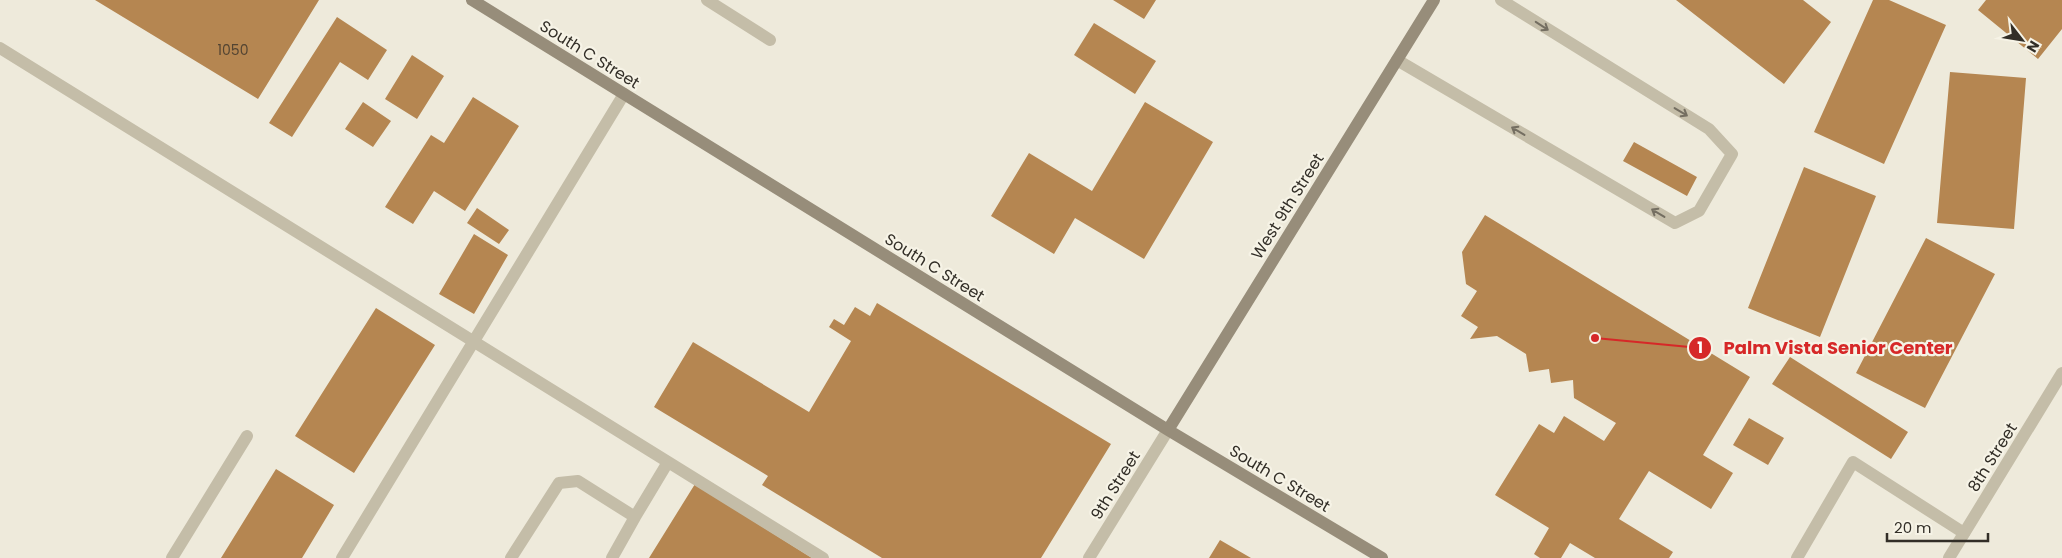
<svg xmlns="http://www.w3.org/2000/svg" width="2062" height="558" viewBox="0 0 2062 558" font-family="Poppins,sans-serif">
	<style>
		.building { fill: #b58651 }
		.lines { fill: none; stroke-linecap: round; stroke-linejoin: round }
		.lane { stroke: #c4bda8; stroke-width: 12 }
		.street { stroke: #c4bda8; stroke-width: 12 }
		.secondary { stroke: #978d7a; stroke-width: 12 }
		.oneway { stroke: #746e61 }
		.labels { text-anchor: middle; stroke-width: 4.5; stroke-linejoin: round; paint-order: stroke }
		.number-label { font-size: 14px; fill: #534432 }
		.street-label { font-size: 16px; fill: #322e27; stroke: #f6f3e6 }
		.leader { fill: none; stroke: #d62828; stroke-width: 2 }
		.callout-dot { fill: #d62828; stroke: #f6f3e6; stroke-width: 2 }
		.mark-label { font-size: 15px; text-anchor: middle; font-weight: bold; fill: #fff }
		.callout-label { font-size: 18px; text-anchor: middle; font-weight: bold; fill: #d62828; stroke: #f6f3e6; stroke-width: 4.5; stroke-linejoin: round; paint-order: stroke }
	</style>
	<rect width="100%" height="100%" fill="#eeeadb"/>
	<path class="building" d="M95 0H319L258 99Z
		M1113 0H1156L1144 19Z
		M1676 0H1803L1831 22 1784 84Z
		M1873 0H1889L1946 25 1884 164 1814 132Z
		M1986 0H2062V29L2038 59 1978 10Z
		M337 17 387 50 368 80 340 62 292 137 269 123Z
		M1094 23 1156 61 1135 94 1074 55Z
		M412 55 444 76 417 119 385 99Z
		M1950 72 2026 78 2014 229 1937 223Z
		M473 97 519 126 465 211 434 191 413 224 385 207 431 135 444 143Z
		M363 102 391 121 373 147 345 129Z
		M1145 102 1213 142 1144 259 1075 218 1054 254 991 216 1029 153 1092 191Z
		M1634 142 1697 177 1687 196 1623 161Z
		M1804 167 1876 196 1820 337 1748 308Z
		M477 208 509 230 499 244 467 223Z
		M1485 215 1750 377 1703 455 1733 473 1711 509 1649 471 1619 519 1673 552 1669 558H1595L1570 543 1561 558H1540L1534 554 1549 528 1495 495 1539 424 1554 433 1564 416 1604 441 1616 423 1574 398 1573 380 1551 383 1549 369 1529 372 1526 354 1497 336 1470 339 1478 327 1461 316 1477 291 1466 284 1462 252Z
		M474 234 508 255 474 314 439 294Z
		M1926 238 1995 274 1925 408 1856 373Z
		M877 303 1111 444 1041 558H882L762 485 768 476 654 407 693 342 809 412 851 341 829 327 834 319 844 325 855 307 870 316Z
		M376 308 435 345 354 473 295 436Z
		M1790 357 1908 432 1891 459 1772 384Z
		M1749 418 1784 438 1768 465 1733 445Z
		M276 469 334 505 302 558H221Z
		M695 484 812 558H649Z
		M1220 540 1251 558H1209Z"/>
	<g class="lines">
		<path class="lane" d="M707 0 770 40
			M0 48 823 558
			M1397 60 1675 223 1699 211 1732 154 1709 129 1501 0
			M635 517 668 462
			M172 558 247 436
			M342 558 624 94
			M511 558 559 483 578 481 635 517 612 558
			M1797 558 1853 462 1964 533"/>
		<path class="street" d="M1089 558 1168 430
			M1949 558 2062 373"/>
		<path class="secondary" d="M472 0 1168 430 1382 558
			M1168 430 1434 0"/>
	</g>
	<defs><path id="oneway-shaft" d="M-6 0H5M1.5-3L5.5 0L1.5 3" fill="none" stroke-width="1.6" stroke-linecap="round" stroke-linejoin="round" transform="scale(1.25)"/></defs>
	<g class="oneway">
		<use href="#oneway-shaft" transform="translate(1542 26) rotate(33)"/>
		<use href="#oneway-shaft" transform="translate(1681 112) rotate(31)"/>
		<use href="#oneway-shaft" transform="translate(1518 131) rotate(-149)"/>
		<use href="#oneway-shaft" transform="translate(1658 213) rotate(-149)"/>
	</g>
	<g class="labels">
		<g class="number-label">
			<text x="233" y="55">1050</text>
		</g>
		<g class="street-label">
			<text transform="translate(590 54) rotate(32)" y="6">South C Street</text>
			<text transform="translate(1287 206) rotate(-58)" y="6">West 9th Street</text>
			<text transform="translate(935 267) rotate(32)" y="6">South C Street</text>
			<text transform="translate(1992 457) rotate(-58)" y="6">8th Street</text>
			<text transform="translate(1280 478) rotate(31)" y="6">South C Street</text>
			<text transform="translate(1115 485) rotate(-58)" y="6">9th Street</text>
		</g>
	</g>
	<path class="leader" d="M1595 338L1700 348"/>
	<g class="callout-dot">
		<circle cx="1595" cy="338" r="5"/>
		<circle cx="1700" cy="348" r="12"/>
	</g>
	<g class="mark-label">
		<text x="1700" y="353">1</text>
	</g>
	<g class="callout-label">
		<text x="1838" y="354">Palm Vista Senior Center</text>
	</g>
	<g transform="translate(2022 40) rotate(121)" stroke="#f6f3e6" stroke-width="4" paint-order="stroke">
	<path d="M0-4L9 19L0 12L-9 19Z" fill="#322e27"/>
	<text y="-8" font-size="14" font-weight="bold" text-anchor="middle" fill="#322e27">N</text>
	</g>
	<path d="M1887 533v8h101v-8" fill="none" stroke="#322e27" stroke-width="2.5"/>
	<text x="1894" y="533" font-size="15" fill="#322e27" stroke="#f6f3e6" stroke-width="4" paint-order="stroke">20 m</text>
</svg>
